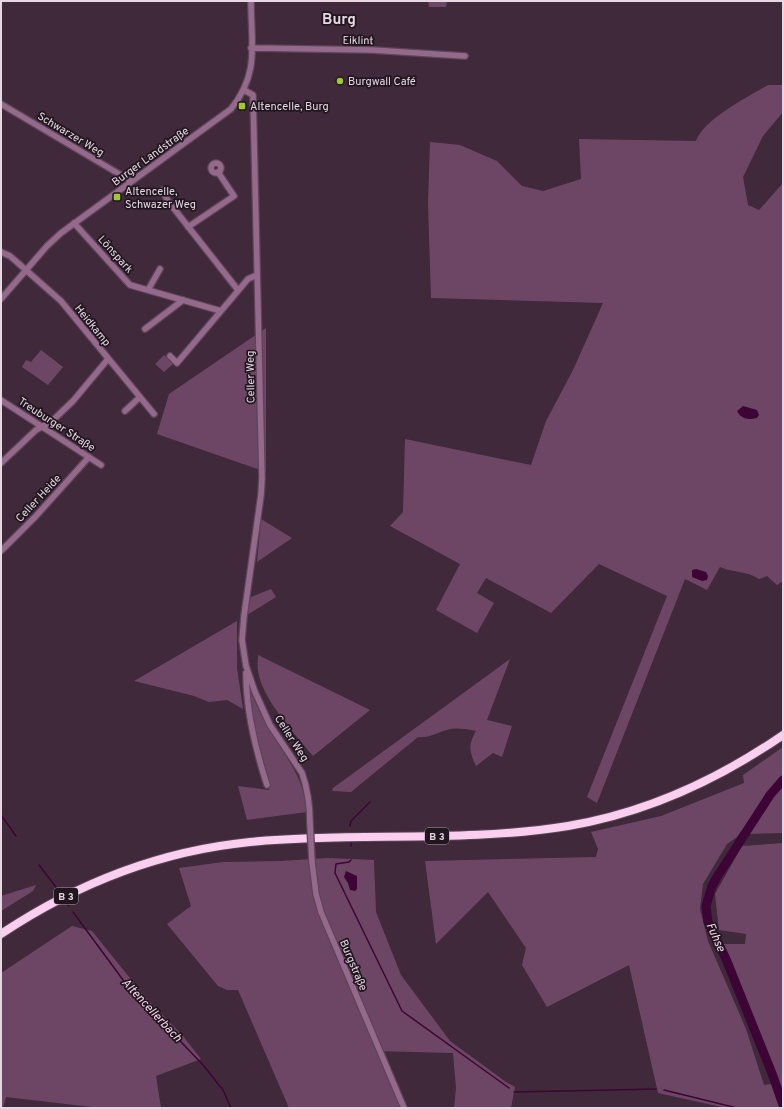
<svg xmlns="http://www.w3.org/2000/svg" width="784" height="1109" viewBox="0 0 784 1109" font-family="Overpass,sans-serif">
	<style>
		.green { fill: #6e4665 }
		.water { fill: #3d0536 }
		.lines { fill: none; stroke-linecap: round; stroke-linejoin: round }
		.stream { stroke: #3d0536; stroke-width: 1.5 }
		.river { stroke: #3d0536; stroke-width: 9 }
		.minor-casing { stroke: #5b4556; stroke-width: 8 }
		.highway-casing { stroke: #5b4556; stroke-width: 10 }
		.minor { stroke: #95698b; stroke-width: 5.5 }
		.highway { stroke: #faceef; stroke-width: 8 }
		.minor-bridge-casing { stroke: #5b4556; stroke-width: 8; stroke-linecap: butt }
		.minor-bridge { stroke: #95698b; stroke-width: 5.5 }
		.poi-dot { fill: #9eca2e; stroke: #20161e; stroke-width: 1.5 }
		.labels { text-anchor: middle; stroke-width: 3.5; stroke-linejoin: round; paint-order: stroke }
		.shield { fill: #20161e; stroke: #ab9da8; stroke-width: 1 }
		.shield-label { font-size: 10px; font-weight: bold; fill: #e7d7e3 }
		.street-label { font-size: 11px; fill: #e7d7e3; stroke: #20161e }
		.poi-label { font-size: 11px; fill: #e7d7e3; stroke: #20161e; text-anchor: start }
		.water-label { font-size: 12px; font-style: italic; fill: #f9d5f0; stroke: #20161e }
		.district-label { font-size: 15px; font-weight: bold; fill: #e7d7e3; stroke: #20161e }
	</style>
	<rect width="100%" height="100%" fill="#40293b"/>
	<path class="green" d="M428 1H447L446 7H429Z
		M768 85H783V112L763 136 743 177 748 205 759 210 783 183V581L777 585 767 576 759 579C748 571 733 573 720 567L707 590 685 579 597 803 587 797 667 596 599 564 551 613 486 578 477 593 494 603 477 633 436 610 460 564 390 526 403 512 405 439 531 465 546 421 573 370 603 303 431 298 428 203 430 142 460 145 497 161 522 186 543 191 581 179 579 139 696 141C704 119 748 97 768 85Z
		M266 328V472L157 434 169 394Z
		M41 350 63 367 48 385 22 367 26 360 31 362Z
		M164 355 173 364 164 372 155 364Z
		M261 519 292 538 257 562Z
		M271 589 276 597 247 615 251 597Z
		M237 621V668L243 709 227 700 209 702 194 696 134 681Z
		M258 655 370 710 313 756C295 734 262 699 258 671 257 666 258 660 258 655Z
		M510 659 487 720 512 726 502 757 493 753 476 766C469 751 468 745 476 731 467 729 456 727 447 730 436 733 430 738 418 737L351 792 332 791 333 788Z
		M247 681C253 698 260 714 269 729 286 759 304 776 307 812L247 820 238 786 269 790 253 727Z
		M783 747V774L737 837 727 844 703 884 700 909 708 941 746 1029 764 1085 772 1084 781 1108H726L658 1093 629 965 547 1007 522 965 526 948 488 892 436 944 425 861 596 857 598 849 591 832 661 816 744 783 743 775Z
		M783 785V833L747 834 769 801Z
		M783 843V1092L737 976 722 944H745L746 934 719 930 715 894 742 846Z
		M328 858 374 860 376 912 401 975 450 1041 506 1082 515 1087 511 1108H454L456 1088 453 1053 376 1051 401 1108H289L238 990H227L218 986 167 924 191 906 179 868 223 862 280 861Z
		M36 885 33 891 1 911V896Z
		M72 926 92 931 146 998 183 1036 201 1059 156 1076 161 1108H100L6 1097 3 1108H1V973Z"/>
	<path class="water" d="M743 406 757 410 759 415 757 418C748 420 741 419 737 411Z
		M696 569 706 572 708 576 707 580 702 581 692 577V570Z
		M346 871 357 876V889L355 891 350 890 348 883 344 877Z"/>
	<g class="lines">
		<path class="stream" d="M1 815 16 836
			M350 826 351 821 370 802
			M351 846V843
			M351 860 349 862 336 864 335 873 402 1011 509 1088
			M39 865 56 887
			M67 904 69 906
			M73 912 126 984 203 1065 223 1090 231 1108
			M664 1090 737 1108
			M514 1092 656 1089"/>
		<path class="river" d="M783 780 770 795 717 877 712 886 706 906 708 922 726 959 773 1076 783 1105"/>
		<g class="minor-casing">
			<path id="minor" d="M251 48 372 50 465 56
				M244 90 253 95 262 478 261 495 244 616 242 640 246 666 255 692 270 725 302 773C308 790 310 806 310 824
				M1 104 131 181
				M211 168a5 5 0 1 1 10 0a5 5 0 1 1-10 0Z
				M162 190 168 201 238 290
				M74 223 130 285 221 311 248 279 257 275
				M188 227 234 196 218 172
				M1 252 10 256 61 301 154 414
				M148 290 160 269
				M1 299 47 246 61 233 231 109C260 73 251 44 251 1
				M145 329 183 300
				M170 356 177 363 221 311
				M1 400 101 465
				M125 411 140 397
				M1 463 36 430 52 421 73 401 108 359
				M1 551 36 516 89 457
				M246 673C246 711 255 748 267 785
				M312 862 316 894 321 912 404 1108"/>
		</g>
		<g class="highway-casing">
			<path id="highway" d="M1 934C76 884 160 851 250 842 356 832 463 843 568 826 645 813 719 779 783 735"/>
		</g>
		<use href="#minor" class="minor"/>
		<use href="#highway" class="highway"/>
		<g class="minor-bridge-casing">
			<path id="minor-bridge" d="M310 824 312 862"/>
		</g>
		<use href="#minor-bridge" class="minor-bridge"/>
	</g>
	<g class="poi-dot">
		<circle cx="340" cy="81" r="4"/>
		<rect x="238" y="102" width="8" height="8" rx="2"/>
		<rect x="113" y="193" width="8" height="8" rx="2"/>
	</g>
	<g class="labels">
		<g class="shield">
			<rect x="425" y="828" width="24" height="16" rx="3"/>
			<rect x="54" y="888" width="24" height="16" rx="3"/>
		</g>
		<g class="shield-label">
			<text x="437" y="840">B 3</text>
			<text x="66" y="900">B 3</text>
		</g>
		<g class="street-label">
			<text transform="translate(358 40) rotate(1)" y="4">Eiklint</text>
			<text transform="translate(71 134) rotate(31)" y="4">Schwarzer Weg</text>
			<text transform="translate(150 156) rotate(-36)" y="4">Burger Landstraße</text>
			<text transform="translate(116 254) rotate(48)" y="4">Lönspark</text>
			<text transform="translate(93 325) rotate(51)" y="4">Heidkamp</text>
			<text transform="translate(250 377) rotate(-91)" y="4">Celler Weg</text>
			<text transform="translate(57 424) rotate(33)" y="4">Treuburger Straße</text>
			<text transform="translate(38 498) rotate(-47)" y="4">Celler Heide</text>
			<text transform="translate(292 738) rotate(57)" y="4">Celler Weg</text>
			<text transform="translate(354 965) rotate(67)" y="4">Burgstraße</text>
		</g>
		<g class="poi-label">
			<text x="348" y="85">Burgwall Café</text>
			<text x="250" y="110">Altencelle, Burg</text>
			<text x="125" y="195">Altencelle,<tspan x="125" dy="13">Schwazer Weg</tspan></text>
		</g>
		<g class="water-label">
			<text transform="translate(716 937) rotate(66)" y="4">Fuhse</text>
			<text transform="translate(152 1010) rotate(47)" y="4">Altencellerbach</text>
		</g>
		<g class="district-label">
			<text x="339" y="24">Burg</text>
		</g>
	</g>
	<rect width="784" height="1109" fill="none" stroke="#e7d7e3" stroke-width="4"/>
</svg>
